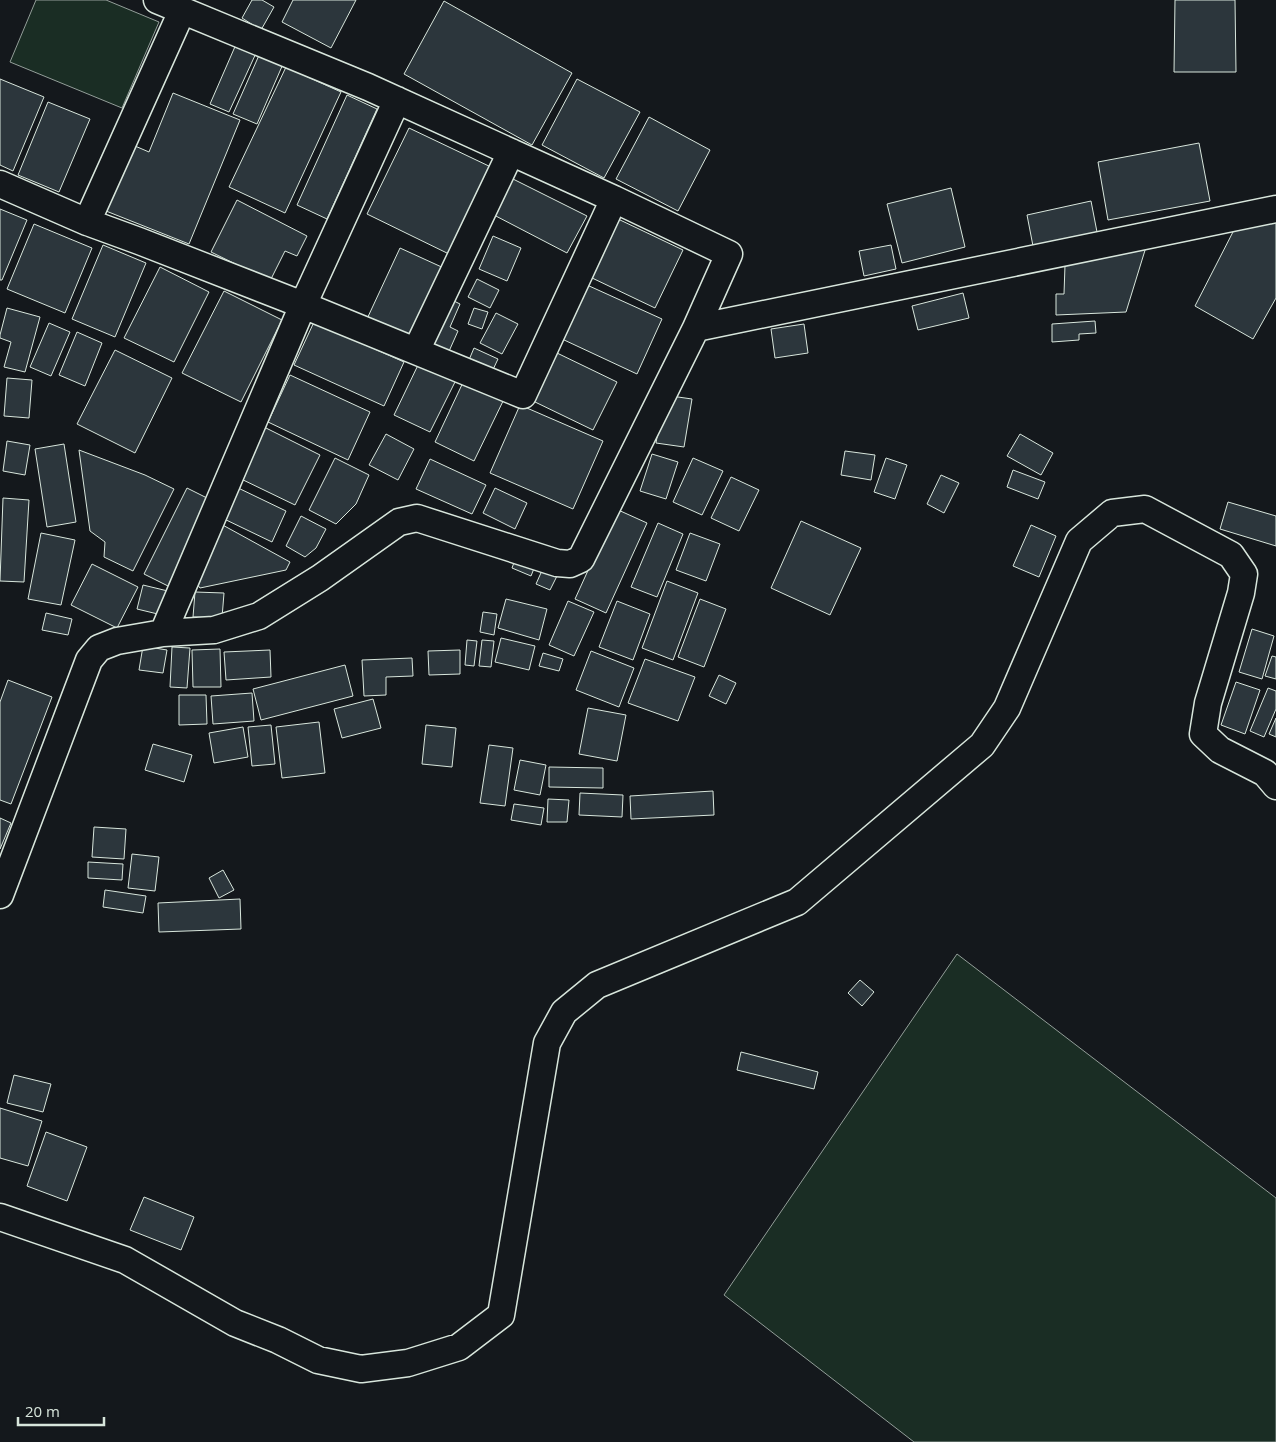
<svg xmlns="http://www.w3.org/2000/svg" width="1276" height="1442" viewBox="0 0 1276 1442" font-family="'Open Sans',sans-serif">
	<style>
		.green { fill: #1a2d24; stroke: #939e99 }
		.building { fill: #2c363c; stroke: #d8e6dc }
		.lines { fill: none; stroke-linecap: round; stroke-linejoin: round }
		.minor-casing { stroke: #d8e6dc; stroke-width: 29 }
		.minor { stroke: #14181c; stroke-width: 26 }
	</style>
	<rect width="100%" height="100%" fill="#14181c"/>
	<path class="green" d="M36 0H106L159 22 122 108 10 62Z
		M957 954 1276 1198V1442H914L724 1295Z"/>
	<path class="building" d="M252 0H262L274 7 261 30 242 18Z
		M293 0H356L331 48 282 22Z
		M1175 0H1235L1236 72H1174Z
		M444 1 572 73 532 145 404 74Z
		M237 42 257 51 229 112 210 104Z
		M260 53 283 64 257 124 233 114Z
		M286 67 341 92 285 213 229 187Z
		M0 79 44 97 13 171 0 165Z
		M577 79 640 112 604 178 542 145Z
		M173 93 240 120 189 244 101 209 128 143 149 152Z
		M347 95 377 109 327 219 297 205Z
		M48 102 90 119 59 192 18 175Z
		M649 117 710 150 678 211 616 179Z
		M409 128 493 168 451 255 367 214Z
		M1199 143 1210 201 1108 220 1098 162Z
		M511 178 587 216 567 253 492 214Z
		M951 188 965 247 902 263 887 204Z
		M237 200 307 236 297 256 285 251 270 281 211 252Z
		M1091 201 1097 232 1033 246 1027 215Z
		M0 209 27 220 2 280H0Z
		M618 219 683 250 655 308 590 277Z
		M1276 221V298L1253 339 1195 306 1235 228Z
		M34 224 92 248 65 313 7 289Z
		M493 236 521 248 507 281 479 269Z
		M103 245 146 263 115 337 72 319Z
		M891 245 896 269 864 276 859 251Z
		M1146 247 1126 312 1056 315V294H1064L1065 265Z
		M400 248 446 269 412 342 366 321Z
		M160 267 209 292 174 362 124 338Z
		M477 279 499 290 490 308 468 297Z
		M587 285 662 319 637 374 562 339Z
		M224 291 282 320 241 402 182 373Z
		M963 293 969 318 918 330 912 306Z
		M448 298 460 304 450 327 458 331 446 358 426 349Z
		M7 308 40 317 25 372 4 367 11 342 0 338V335Z
		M474 308 488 312 482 329 468 324Z
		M496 313 518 324 502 354 480 343Z
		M1095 321 1096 333 1079 334V340L1052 342V324Z
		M314 322 404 362 384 406 294 365Z
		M49 323 70 332 51 376 30 367Z
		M804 324 808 353 775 358 771 329Z
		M77 332 102 343 85 386 59 375Z
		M474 348 498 359 489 378 466 367Z
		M115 350 172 378 135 453 77 424Z
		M557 353 617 382 593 430 533 401Z
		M419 363 456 380 430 432 394 415Z
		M290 375 370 412 348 460 268 422Z
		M466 376 506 395 474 461 435 442Z
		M7 378 32 380 29 418 4 416Z
		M664 395 692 399 684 447 656 443Z
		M520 405 603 441 573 509 490 473Z
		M262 426 320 455 295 505 237 477Z
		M386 434 414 449 398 480 369 465Z
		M1020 434 1053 453 1041 475 1007 456Z
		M7 441 30 445 25 475 3 471Z
		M64 444 76 522 47 527 35 449Z
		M79 450 145 475 174 489 133 571 104 557 105 542 90 531Z
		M845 451 875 455 871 480 841 475Z
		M652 454 678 462 666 499 640 491Z
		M335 458 369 475 356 504 336 524 309 510Z
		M693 458 723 471 702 515 673 502Z
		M886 458 907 465 895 499 874 492Z
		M430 459 486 485 472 514 416 489Z
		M1013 470 1045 482 1038 499 1007 487Z
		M941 475 959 483 944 513 927 504Z
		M731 477 759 490 739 531 711 518Z
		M234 486 286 511 272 542 220 517Z
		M187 488 211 500 168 586 144 574Z
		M495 488 527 503 515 529 483 513Z
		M3 498 29 500 24 582 0 581Z
		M1228 502 1276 516V546L1220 529Z
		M616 509 647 523 606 613 575 599Z
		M301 516 326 529 316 548 305 557 286 546Z
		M801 521 861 548 830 615 771 588Z
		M219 523 290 562 286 570 200 588 191 576Z
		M658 523 683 534 657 597 631 587Z
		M1031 525 1056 536 1039 577 1013 566Z
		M41 533 75 540 61 605 28 599Z
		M690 533 720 544 706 581 676 570Z
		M517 554 537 561 531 576 512 568Z
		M92 564 138 587 117 628 71 605Z
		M544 566 559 572 550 590 536 584Z
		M667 581 698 593 673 660 642 648Z
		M143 585 172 592 166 616 137 609Z
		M195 592 224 593 222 618 193 617Z
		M506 599 547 609 539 640 498 628Z
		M700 599 726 609 704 667 678 657Z
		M568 601 594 612 574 656 549 645Z
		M617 601 650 614 633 660 599 647Z
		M483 612 497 614 494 635 480 632Z
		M46 613 72 619 68 635 42 630Z
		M1252 629 1274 636 1262 679 1239 672Z
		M501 638 535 646 529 670 495 662Z
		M467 640 477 641 474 666 465 665Z
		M482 640 494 641 491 667 479 666Z
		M143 646 167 650 163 673 139 670Z
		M172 647 190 648 187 688 170 687Z
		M220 649 221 687H193L192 650Z
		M270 650 271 677 226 680 224 652Z
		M460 650V674L429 675 428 651Z
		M591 651 634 668 619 707 576 690Z
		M543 653 563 659 559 671 539 666Z
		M1272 656 1276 657V679L1265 676Z
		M412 658 413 676 386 677V695L364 696 362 660Z
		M645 659 695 677 678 721 628 703Z
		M345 665 353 696 261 720 253 689Z
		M719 675 736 683 726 704 709 696Z
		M8 680 52 697 11 804 0 800V702Z
		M1236 682 1260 690 1245 734 1221 725Z
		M1268 688 1276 691V709L1264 737 1250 731Z
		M252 693 254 721 213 724 211 696Z
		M179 695H206L207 724 179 725Z
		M373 699 381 728 342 738 334 709Z
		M588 708 626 715 617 761 579 754Z
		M1276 718V737L1269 734Z
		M319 722 325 773 282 778 276 727Z
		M271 725 275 764 252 766 248 727Z
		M426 725 456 728 452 767 422 764Z
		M243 727 248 757 214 763 209 733Z
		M153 744 192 755 184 782 145 770Z
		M489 745 513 748 505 806 480 803Z
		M520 760 546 765 540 795 514 790Z
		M549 767 603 768V788L549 787Z
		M713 791 714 815 631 819 630 796Z
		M580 793 623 795 622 817 579 815Z
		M548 799 569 800 567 822H547Z
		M514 804 544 808 541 825 511 820Z
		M0 818 11 823 0 849Z
		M94 827 126 829 124 859 92 857Z
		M132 854 159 857 155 891 128 888Z
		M88 862 123 864 122 880 88 878Z
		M223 870 234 890 219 898 209 878Z
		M105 890 146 896 143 913 103 907Z
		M240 899 241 929 159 932 158 903Z
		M860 980 874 992 862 1006 848 993Z
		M741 1052 818 1072 814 1089 737 1070Z
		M14 1075 51 1084 43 1112 7 1103Z
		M0 1108 42 1121 28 1166 0 1158Z
		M46 1132 87 1147 67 1201 27 1186Z
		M144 1197 194 1217 181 1250 130 1230Z"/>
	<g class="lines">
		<g class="minor-casing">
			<path id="minor" d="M0 184 87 222 139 241 303 305 523 395 614 199 368 87 157 0
				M614 199 729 254 696 328
				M87 222 182 11
				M416 351 511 152
				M163 633 303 305 397 100
				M0 895 89 660 99 648 117 641 163 633 214 630 259 616 320 578 399 522 417 518 557 563 570 564 581 559 696 328 1276 209
				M0 1217 125 1260 235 1323 278 1340 318 1360 361 1369 408 1363 459 1347 501 1315 547 1043 564 1012 597 985 797 902 982 745 1007 708 1079 541 1112 513 1145 509 1231 555 1244 574 1241 593 1208 703 1203 734 1220 750 1265 773 1276 786"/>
		</g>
		<use href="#minor" class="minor"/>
	</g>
	<path d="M18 1417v8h86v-8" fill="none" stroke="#d8e6dc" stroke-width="2.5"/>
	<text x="25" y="1417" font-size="15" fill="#d8e6dc" stroke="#14181c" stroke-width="4" paint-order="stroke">20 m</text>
</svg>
